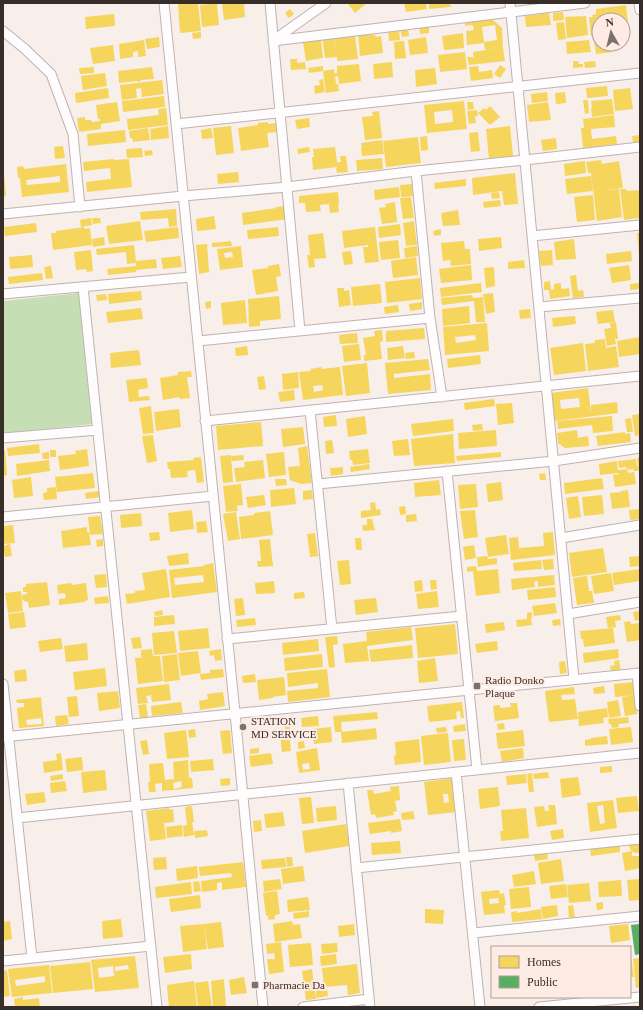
<svg xmlns="http://www.w3.org/2000/svg" width="643" height="1010" font-family="'Times New Roman',serif">
<style>
.green{fill:#c6deb4}
.homes{fill:#f6d55c;fill-rule:evenodd}
.public{fill:#5aae61}
.lines{fill:none;stroke-linecap:round;stroke-linejoin:round}
.street-casing{stroke:#bdb4b1;stroke-width:11}
.street{stroke:#fefcfc;stroke-width:9}
.poi-dot{fill:#7b716d;stroke:#feebe4;stroke-width:1.5}
.labels{text-anchor:middle;stroke-width:4;stroke-linejoin:round;paint-order:stroke}
.poi-label{font-size:11px;fill:#372e2a;stroke:#feebe4;text-anchor:start}
</style>
<rect width="100%" height="100%" fill="#f8eeea"/>
<path class="green" d="M79,293l13,131 -89,10v-133z"/>
<path class="homes" d="M191,3h7l3,28 -21,2 -2,-29z
M217,3l2,22 -17,2 -2,-22z
M227,3h17l1,14 -21,3 -2,-16z
M350,3h17l-12,10 -7,-9z
M404,3h22l1,6 -21,3z
M429,3h21l1,4 -22,2z
M626,5l3,27 -6,1v-13h-24v15l-8,1 -2,-19h4l-1,-2 4,-1v-5z
M290,9l4,5 -5,4 -4,-5z
M563,12l1,8 -11,1v-8z
M549,13l2,12 -25,2 -1,-11z
M114,14l1,12 -29,3 -1,-12z
M586,16l2,19 -21,3 -2,-21z
M492,19l10,9 1,20 2,13 -36,4 -2,-8h6l1,5 -1,-10 28,-4 -16,2 -1,-7 -17,2 -1,-14 8,-1 -1,-5 -8,1v-4zM495,25l2,15 -13,2 -2,-15z
M564,22l2,17 -8,1 -2,-17z
M429,25v8l-9,1 -1,-8z
M400,27h8l1,9 -7,1z
M399,28l1,12 -11,1 -1,-12z
M201,32v6l-8,1 -1,-6z
M363,32l1,3 5,-1v1h6l1,2 5,-1 2,17 -23,3 -2,-23z
M463,33l1,15 -20,2 -2,-14z
M333,35l3,18 -2,-15 21,-2 3,23 -21,2v-4l-12,1 -3,-22z
M159,37l1,10 -13,2 -2,-10z
M426,37l2,16 -18,2 -2,-15z
M599,39v5h12l1,8 -16,2 -2,-14z
M144,40l2,16 -8,1v-6l-5,1v5l-13,2 -1,-15z
M321,40l2,18 -17,3 -3,-19z
M589,40l2,12 -24,2 -1,-12z
M404,41l2,17 -11,1 -1,-17z
M113,45l2,16 -22,3 -3,-16z
M465,52l2,17 -27,3 -2,-17z
M290,59h7v4l8,-1 1,7 -15,1z
M573,61h5l1,3h4v3l-10,1z
M595,61l1,6 -11,1 -1,-6z
M392,62l1,15 -19,2 -1,-15z
M359,64l2,17 -22,3 -1,-8 -3,1v-4h2v-7z
M500,65l6,4 -6,9 -6,-4z
M323,66v5l-14,2 -1,-5z
M478,66l1,6 13,-2 1,8 -22,3 -2,-14z
M94,67v6l-14,1 -1,-6z
M152,67l2,12 -13,1v1l-4,1v-1l-18,2 -1,-12z
M435,68l2,16 -21,3 -1,-17z
M334,69l2,15h2l1,7 -13,2 -3,-22z
M105,73l2,13 -24,4 -2,-14z
M323,79l2,13 -10,2 -1,-8 6,-1 -1,-5z
M162,80l2,14 -22,3 -1,-9 -5,1 1,9 -15,2 -2,-15z
M607,86l1,10 -21,2 -1,-10z
M108,88l1,10 -33,5 -1,-10z
M630,88l3,21 -18,2 -2,-21z
M547,92l1,9 -16,2 -1,-9z
M565,92l1,11 -10,1 -1,-11z
M164,96l1,11 -42,5 -1,-11z
M612,99l2,15 -22,3 -1,-9h1l-1,-7z
M583,100h5l1,13 -4,1z
M464,101l3,28 -40,4 -3,-28zM452,110l1,12 -18,2 -1,-12z
M117,102l3,19 -19,3v5l-22,3 -2,-14 8,-1v3h6l1,2 8,-1v-2h-2l-2,-14z
M467,102h6l1,7 -6,1z
M548,102l3,18 -22,2 -2,-17z
M490,106l10,11 -10,8 -12,-12 6,-5 2,2z
M166,108l2,17 -40,5 -1,-11 32,-4 -1,-6z
M477,110l1,6h-3l1,7 -7,1 -2,-13z
M379,111l3,27 -17,2 -3,-23 11,-1 -1,-4z
M614,115l1,12 -24,2 1,10 24,-3 1,8 -34,4 -2,-20h3l-1,-9z
M309,118l1,9 -13,2 -2,-9z
M268,122v2l8,-1 1,9 -10,1 2,14 -28,4 -3,-23 20,-3v-2z
M168,126l1,12 -18,2 -1,-11z
M231,126l3,27 -18,2 -3,-27z
M510,126l3,30 -24,2 -3,-29z
M148,128l2,12 -17,2 -1,-4h-2l-1,-7z
M211,128l2,10 -11,1 -1,-9z
M125,130l1,12 -38,4 -1,-12z
M478,132l2,19 -9,1 -2,-19z
M640,135v7l-7,1 -1,-7z
M427,136l1,14 -7,1 -1,-14z
M418,137l3,26 -35,4 -3,-26z
M556,138l1,11 -14,2 -2,-11z
M382,140l2,14 -22,2 -1,-8 1,-1 -1,-4z
M63,146l2,12 -10,1 -1,-12z
M309,147l1,5 -12,2 -1,-5z
M335,147l2,15h4l-1,-6h6l2,16 -11,1 -1,-5h1v-1l-24,3 -1,-13h2l-1,-8z
M142,148l1,9 -16,1 -1,-9z
M152,150l1,5 -8,1 -1,-5z
M382,158l1,11 -26,2 -1,-11z
M114,159v1l15,-1 3,28 -45,5 -1,-10 25,-3 -1,-11 -26,3 -1,-9z
M601,160l1,4 17,-3 4,27 -19,2 15,-1 3,28 -25,4 -6,-48h-3l-2,-11z
M585,161l1,12 -21,3 -1,-12z
M66,164l3,28 -47,5 -2,-19h-2l-1,-11 6,-1 1,3zM60,176v6l-33,3 -1,-5z
M238,172l1,10 -21,2 -1,-10z
M3,173h1l2,23 -3,1z
M515,173l3,31 -14,1 -2,-14 -29,4 -1,-17z
M591,176l2,15 -26,3 -2,-15z
M466,179v7l-31,3 -1,-6z
M412,184l1,12 -12,1 -1,-12z
M399,187l1,10 -25,3 -1,-10z
M620,189h6l1,2 13,-1v28l-16,2z
M338,192l1,11h-1l1,9 -9,1 -1,-9 -9,1 1,6 -15,1 -1,-9h-6v-7z
M499,192l1,6 -8,1 -1,-6z
M593,195l2,25 -18,2 -3,-25z
M411,197l3,21 -11,1 -3,-21z
M500,200l1,6 -17,2 -1,-6z
M395,202l2,20 -15,2 -3,-16 7,-1 -1,-3z
M286,206l2,13 -45,6 -1,-12 34,-5v-1z
M176,209l1,17 -8,1 -1,-9 -27,2 -1,-8z
M458,210l2,15 -17,1 -2,-13z
M214,216l2,13 -19,2 -1,-12z
M91,218l1,7 -11,2 -1,-7z
M92,218h8l1,5 -8,1z
M140,221l3,19 -34,4 -3,-18z
M414,221l3,24 -11,1 -3,-23z
M36,223l1,9 -32,4 -1,-9z
M400,224l1,11 -22,3 -1,-11z
M84,227v2l6,-1 2,17 -39,5 -2,-17h5v-2z
M178,227l1,11 -33,4 -2,-11z
M278,227l1,9 -31,3 -1,-9z
M375,227l4,35 -14,1 -2,-16h5v-2l-24,3 -2,-17z
M441,229v6l-7,1 -1,-5z
M323,233l3,25 -12,1 1,8 -6,1 -2,-13h3l-2,-20z
M637,233h3v20l-1,1z
M104,237l1,8 -12,2 -1,-8z
M501,237l1,11 -23,3 -1,-12z
M574,239l2,20 -20,1 -2,-18z
M398,240l2,18 -19,2 -2,-18z
M231,241l1,5 -20,1v-4z
M464,241l1,8h5l1,15 -20,2 -1,-6 -7,1 -2,-18z
M207,244l2,28 -10,2 -3,-29z
M134,245l2,16 20,-2 1,9 -21,2v2l-28,3 -1,-6 29,-3v-3l-9,1 -1,-12 -29,3 -1,-6z
M241,246l2,21 -23,3 -3,-21zM232,252l1,5 -8,1 -1,-5z
M417,246l1,10 -13,2 -1,-10z
M91,250l2,21 -6,1 -1,-3 -10,1 -2,-18z
M552,250l1,15 -12,1 -2,-15z
M351,251l2,13 -9,1 -2,-13z
M631,251l1,10 -25,3 -1,-10z
M32,255l1,12 -23,2 -1,-12z
M180,256l2,11 -19,2 -2,-11z
M416,257l2,18 -25,3 -2,-17z
M524,260l1,8 -17,1v-7z
M279,264l2,12 -5,1 2,14 -22,4 -4,-25 16,-2v-2z
M471,265l1,15 -31,3 -2,-14z
M629,265l2,15 -19,3 -3,-15z
M51,266l2,12 -7,1 -2,-12z
M494,267l1,19 -9,2 -2,-20z
M42,273l1,7 -34,4 -1,-7z
M576,275l2,16 5,-1 1,7 -11,1 -3,-22z
M420,278l2,21 -35,4 -2,-21z
M550,281l1,9 3,-1v-5l7,-1v6l8,-1 1,8 -20,3 -1,-9h-5v-8z
M481,283l1,9 -41,5 -1,-9z
M639,283v6l-9,1v-6z
M380,284l2,19 -29,3 -2,-19z
M337,288h7v3l5,-1 2,15 -12,2z
M141,291l1,9 -33,4 -1,-10z
M493,293l2,19 -9,2 -3,-20z
M106,294l1,6 -10,1 -1,-6z
M472,295l1,3 10,-1 2,25h-9l-2,-21 -32,4 -1,-7z
M279,296l2,23 -21,2v5l-11,1 -1,-28z
M245,300l2,23 -24,2 -2,-22z
M211,301v7l-5,1 -1,-7z
M422,302v7l-12,2 -1,-7z
M398,305l1,7 -14,2 -1,-7z
M469,306l1,17 -27,3 -1,-17z
M141,308l2,11 -35,4 -2,-11z
M530,309l1,9 -11,1 -1,-9z
M613,310l2,12 -17,2 -2,-12z
M575,316l1,8 -23,3 -1,-9z
M616,322l2,17h-3l1,5 -9,2 -3,-17 7,-1 -1,-5z
M487,323l2,28 -44,4 -2,-28zM475,335l1,5 -20,3 -1,-6z
M424,328l1,11 -39,3v-11z
M382,330l1,11 -3,1 2,17 -18,2v-6h2l-3,-17 12,-2 -1,-5z
M357,333l1,10 -18,1 -1,-9z
M640,337v17l-21,3 -2,-16z
M605,339l1,9 10,-2 3,21 -31,4 -3,-27 10,-1v-3z
M583,343l3,28 -32,4 -4,-27z
M359,344l2,16 -17,2 -2,-16z
M247,346l1,9 -12,1 -1,-8z
M403,346l2,12 -17,2 -1,-12z
M139,350l2,15 -30,3 -1,-15z
M414,352l1,6 -9,1 -1,-6z
M480,355l1,9 -33,4 -1,-9z
M428,359l2,11 -36,4v4l36,-4 1,16 -43,4 -3,-31z
M367,363l3,30 -24,3 -4,-30z
M322,367v2l18,-2 3,28 -40,5 -4,-28 12,-1 -1,-2zM322,385l1,5 -9,2 -1,-6z
M191,371l1,6h-5l3,21 -10,1 -1,-2 -16,3 -3,-22 18,-3v-3z
M298,372l1,16 -16,2 -1,-16z
M264,376l2,13 -7,1 -2,-13z
M147,378l1,10 -10,2 1,7 10,-1 1,4 -21,2 -3,-22z
M588,388l3,25v-8l26,-3 1,11 -63,8 -4,-28zM579,398l1,9 -19,2 -1,-9z
M294,390l1,10 -15,2 -2,-10z
M494,399l1,7 -30,4 -1,-7z
M512,403l2,20 -16,2 -2,-21z
M151,406l3,27 -11,1 -4,-26z
M179,409l2,18 -25,4 -2,-19z
M640,414v21l-5,1 -3,-21z
M336,415l1,11 -13,1 -1,-10z
M365,416l2,18 -19,3 -2,-18z
M612,416l1,15 -20,2 -1,-8 -34,4 -1,-8z
M631,418l2,14h-6l-2,-13z
M453,419l1,12 -41,5 -2,-12z
M261,422l2,24 -45,4 -2,-24z
M482,424l1,6 -10,1 -1,-6z
M303,427l2,17 -22,3 -2,-18z
M496,430l1,16 -38,3 -1,-16z
M577,430l1,8 10,-2 1,10 -24,2 -7,-5 -1,-10z
M625,432v2l5,-1 1,9 -33,4 -2,-10z
M453,434l2,29 -41,3 -3,-27z
M153,435l4,26 -10,2 -5,-27z
M408,439l2,16 -16,1 -2,-15z
M332,440l2,13 -8,1 -1,-13z
M39,444l1,9 -32,3 -1,-8z
M307,446l5,37 -11,1 -11,-4 -2,-13 12,-1 -2,-18z
M87,449l2,17 -29,4 -2,-14 18,-2 -1,-3z
M368,449l2,14 -17,2 -1,-5h-2l-1,-9z
M3,450h2l2,25 -4,1z
M50,450h6v7h-6z
M49,452v7h-6l-1,-6z
M284,452l2,23 -17,2 -3,-23z
M501,452v5l-44,4 -1,-5z
M231,455l2,27 -10,1 -3,-27z
M243,455l1,5 -12,1 -1,-5z
M201,457l3,25 -7,1 -2,-13 -8,1 1,6 -17,1 -1,-9h-2l-1,-7 27,-2 -1,-2z
M640,457v16h-1v-2h-5l-1,-2 -5,1v-2l-2,1v-2l-7,1 -1,-7 18,-2 1,8 1,-1 -1,-8z
M49,460l1,11 -33,5 -1,-12z
M263,460l2,18 -29,4 -2,-14 11,-1 -1,-5z
M617,461l1,9 9,-1 1,4 6,-1 2,12 -21,3 -2,-12 6,-1 -1,-1 -18,2 -1,-11z
M369,464l1,5 -19,3 -1,-5z
M343,467v7l-12,2 -1,-8z
M93,473l2,15 -38,4 -2,-15z
M545,473l1,7h-6l-1,-6z
M31,477l2,19 -19,2 -2,-18z
M602,478l2,11 -39,5 -1,-11z
M275,479h11l1,6 -11,1z
M439,480l2,15 -26,2 -1,-14z
M501,482l2,18 -15,2 -2,-18z
M241,484l2,21 -6,1 1,5 -12,1 -3,-26z
M476,484l2,23 -18,2 -2,-24z
M56,487l1,12 -13,1 -1,-7 4,-1v-4z
M294,488l2,16 -25,3 -1,-17z
M312,490l1,9 -10,1v-9z
M628,490l2,17 -18,2 -2,-16 11,-1v-1z
M99,491l1,6 -14,2 -1,-6z
M264,495l2,10 -18,3 -2,-11z
M602,495l2,19 -20,2 -2,-19z
M578,496l3,21 -12,2 -3,-21z
M375,502l1,8 4,-1 1,6 -20,3v-7l10,-1 -1,-7z
M405,506l1,8 -6,1 -1,-8z
M640,509v10l-10,1 -1,-10z
M192,510l2,19 -24,3 -2,-19z
M475,510l3,27 -14,2 -4,-28z
M270,511l3,24 -32,4 -2,-22 15,-2v-2z
M236,512l4,27 -12,2 -5,-27z
M141,513l1,13 -21,2 -1,-13z
M416,514l1,7 -11,1v-7z
M100,516l3,18 -13,1 -2,-18z
M367,519h5l3,11 -12,1 -1,-6h5z
M206,521l2,11 -11,1 -1,-11z
M13,525l2,18 -12,1v-18z
M87,527v5h2l2,13 -28,3 -2,-17z
M159,532l1,8 -10,1 -1,-8z
M553,532l2,23 -44,5 -2,-22 9,-1 1,11 25,-2 -1,-13z
M315,533l3,23 -8,1 -3,-23z
M506,535l3,19 -21,3 -3,-19z
M355,538h6l1,12h-6z
M103,539v7l-6,1 -1,-7z
M270,539l3,27 -15,1 -1,-6h4l-2,-21z
M10,544l2,12 -7,1 -2,-11z
M474,545l2,13 -11,2 -2,-13z
M603,548l4,24 -35,5 -3,-24z
M188,553l1,11 -20,2 -2,-10z
M487,556l1,3 9,-1v6l-19,3 -1,-10z
M640,556v10l-10,1 -1,-10z
M553,559l1,10 -10,1 -2,-10z
M349,560l2,24 -11,1 -3,-24z
M541,560l1,9 -28,2 -1,-8z
M213,563l4,29 -45,6 -3,-28 35,-4v-1zM203,575l1,7 -29,3 -1,-7z
M476,566l1,5 21,-2 2,24 -24,3 -3,-25 -6,1v-5z
M166,569l4,28 -43,7 -2,-10 10,-1v-2l10,-1 -3,-17z
M640,569v12l-26,4 -2,-12z
M611,573l3,18 -20,3 -3,-18z
M106,574l1,13 -11,1 -2,-13z
M554,575l1,10 -17,2v-6l-4,1 1,5 -23,3 -1,-11z
M587,576l2,15h3l2,12 -17,2 -4,-27z
M422,580l1,11 -8,1 -1,-11z
M430,580h6l1,9 -6,1z
M274,581l1,12 -19,1 -1,-11z
M47,582l3,23 -21,3 -1,-6 -4,-1 -2,-2v-4l5,-1v-2h-4v-5h3v-3z
M71,583l1,2 14,-2 2,17 -3,1v1l-26,3v-6l7,-1 -1,-5 -7,1 -1,-9z
M555,587l1,10 -28,3 -1,-10z
M21,591l2,20 -15,2 -3,-20z
M437,591l2,16 -21,2 -2,-15z
M304,592l1,6 -11,1v-6z
M108,596l1,7 -14,1 -1,-6z
M243,598l2,17 -9,1 -2,-17z
M376,598l2,14 -22,3 -2,-15z
M555,603l2,10 -23,3 -2,-10z
M162,610l1,5 -8,1 -1,-4z
M640,611v9l-5,1 -2,-9z
M24,612l2,15 -16,2 -2,-15z
M532,612v6h-1l1,7 -15,2 -1,-7 11,-1v-6z
M174,615l1,9 -21,2v-9z
M620,615l1,5 -6,1 1,6 -8,1 -2,-11z
M255,618l1,7 -19,2 -1,-7z
M560,619l1,6 -8,1 -1,-6z
M630,621l1,3 9,-1v17l-13,2 -3,-20z
M504,622l1,8 -19,3 -1,-9z
M455,624l3,30 -40,4 -3,-30z
M411,627l2,13 -46,6 2,15 -24,2 -2,-19 24,-3 -1,-9z
M208,628l2,20 -30,3 -2,-20z
M613,628l2,15 -31,4 -1,-8h-2l-1,-8z
M174,631l3,22 -23,2 -2,-22z
M337,636l1,8 -5,1 2,22 -6,1 -4,-31z
M140,637l2,11 -9,1 -2,-11z
M61,638l2,11 -23,3 -2,-11z
M318,639l1,12 -36,4 -1,-12z
M497,641l1,9 -21,3 -2,-9z
M87,643l1,17 -22,2 -2,-16z
M412,645l1,13 -42,4 -2,-12z
M152,649l1,7h7l3,25 -25,3 -3,-26 12,-1h-6v-7z
M221,649l1,11 -7,1 -1,-6 -4,1 -1,-5z
M618,649l1,9 -35,5 -1,-10z
M198,651l3,22 -20,3 -3,-23z
M177,654l3,26 -16,2 -2,-26z
M322,654l1,13 -38,4 -1,-13z
M435,658l3,23 -19,2 -2,-22z
M619,660l2,13 -10,1 -1,-8 5,-1 -1,-4z
M565,661l2,12 -7,1 -1,-12z
M105,668l2,18 -32,4 -2,-18z
M26,669l1,12 -12,1 -1,-11z
M223,669l1,8 -23,3 -1,-6 10,-1v-3z
M327,669l3,28 -42,5 -1,-11 31,-3v-5l-30,4 -1,-14z
M255,674l1,8 -13,1 -1,-7z
M284,677l2,18 -13,2v1l-14,2 -2,-20z
M634,682l1,13 -20,2 -1,-13z
M169,684l2,16 -19,2 -1,-7 -5,1 2,7 -10,1 -2,-16z
M604,686l1,7 -11,1 -1,-6z
M574,687l1,7 -14,1 1,5 13,-1 3,20 -29,3 -4,-31z
M118,691l2,17 -21,3 -2,-18z
M223,692l2,14 -25,4 -1,-9 9,-2 -1,-5z
M635,695l2,19 -12,2 -3,-19z
M77,696l2,20 -10,1 -2,-20z
M41,697l3,29 -25,2 -2,-20 7,-1v-4h-7l-1,-3zM41,718l1,6 -15,1 -1,-5z
M618,700l3,16 -12,2 -2,-16z
M181,702l2,11 -31,3 -1,-10z
M462,702l2,16h-3l-1,-7 -4,1 1,7 -28,3 -2,-16z
M510,703h7l2,15 -24,3 -2,-15 7,-1v3l11,-1z
M146,704l2,13 -8,1 -2,-13z
M607,708l1,9 -5,1 1,5 -25,3 -1,-14z
M377,712l1,7 -37,3 1,10h-7l-2,-16z
M67,715l2,9 -13,2 -1,-10z
M318,716l1,10 -17,1 -1,-9z
M628,717l1,6 -11,1 1,3 -7,1 -1,-4h-2l-1,-5z
M289,720l1,9h-5l-1,-8z
M504,723l1,6 -7,1 -1,-6z
M465,724l1,7 -12,1 -1,-6z
M331,727l1,15 -18,2 -2,-15z
M446,727l1,5 -10,1 -1,-5z
M631,727l2,15 -22,3 -2,-16z
M376,728l1,11 -35,4 -1,-11z
M195,729l1,8 -7,1 -1,-8z
M186,730l3,27 -22,2 -3,-26z
M230,730l2,23 -9,1 -3,-23z
M523,730l2,16 -27,3 -2,-16z
M289,733l2,18 -9,1 -2,-18z
M448,733l3,29 -27,3 -3,-29z
M607,736l1,8 -23,2v-6l6,-1v-1z
M419,739l2,23 -26,3 -1,-9 2,-1 -1,-13z
M464,739l2,21 -12,1 -2,-21z
M147,740l2,14 -6,1 -3,-14z
M304,741l1,7 -7,1v-7z
M259,748v5l-9,1v-5z
M317,748l3,22 -21,3 -3,-21zM309,763l1,6 -7,1 -1,-6z
M523,748l1,10 -22,4 -2,-11z
M61,753l2,17 -19,3 -1,-11 14,-2 -1,-6z
M271,753l2,11 -22,3 -2,-11z
M82,757l1,13 -16,2 -2,-13z
M213,759l1,11 -23,2 -1,-11z
M188,760l1,18h3l1,10 -31,3v-8l-7,1 1,8h-7l-1,-10h2l-1,-18 14,-1 2,17 9,-1 -1,-17zM181,781l1,6 -8,2 -1,-6z
M612,766v6l-12,1v-6z
M105,770l2,20 -24,3 -2,-21z
M548,772l1,6 -15,1 -1,-5z
M532,773l2,19h-5l-2,-18z
M63,774v5l-12,2 -1,-5z
M526,774l1,9 -20,2 -1,-9z
M578,777l3,18 -19,3 -2,-19z
M230,778v7l-9,1 -1,-7z
M454,778l4,34 -30,3 -4,-33zM443,794h5l1,8 -5,1z
M65,781l2,10 -16,2 -1,-10z
M399,786l1,14 -5,1 2,10 -4,1 1,3 -18,3 -1,-4 -4,1 -4,-25h6l1,4 17,-3 -1,-4z
M498,787l2,19 -20,3 -2,-20z
M44,792l2,10 -19,3 -2,-11z
M637,796l2,15 -21,2 -2,-15z
M311,797l3,26 -12,1 -3,-26z
M613,800l4,28 -27,4 -3,-29zM603,805l2,18 -5,1 -3,-18z
M548,805h7l2,19 -20,3 -3,-20 10,-1 1,5h4z
M192,806l2,16h-2l2,13 -10,2 -1,-11 4,-1 -2,-18z
M336,806l1,14 -20,2 -1,-14z
M169,808v2l4,-1 1,13 -10,1 2,16 -16,2 -4,-30z
M526,808l3,30 -28,3 -1,-10h3l-2,-21z
M413,811l2,8 -13,1 -1,-7z
M283,812l2,14 -19,2 -2,-14z
M400,819l2,12 -11,2v-2l-21,3 -2,-11z
M261,820l1,11 -8,1 -1,-11z
M346,824l3,22 -44,7 -3,-22z
M182,825l1,11 -16,2 -1,-11z
M563,829l1,9 -12,2 -2,-9z
M207,830l1,6 -13,2 -1,-7z
M400,841l1,12 -29,2 -1,-12z
M620,844v8l-29,4 -1,-8z
M640,844v9h-4l-5,-2 -2,-6z
M632,851v5h8v12l-15,3 -3,-18z
M547,852l1,7 -13,2 -1,-7z
M166,857l1,12 -13,1 -1,-12z
M286,857h6l1,9 -6,1z
M285,858l1,9 -24,2 -1,-9z
M561,859l3,22 -23,3 -3,-21z
M243,862l3,25 -24,3v-8l-5,1v7l-15,2 -1,-11 31,-4 -1,-4 -31,3 -1,-9z
M197,866l1,12 -21,3 -1,-12z
M303,866l2,15 -22,3 -2,-15z
M534,871l2,13 -22,3 -2,-12z
M280,879l2,10 -18,3 -1,-11z
M640,879v21l-11,1 -2,-21z
M621,880l1,16 -23,1 -1,-15z
M199,881l2,10 -7,1 -1,-10z
M191,882l1,12 -36,4 -1,-11z
M589,883l2,18 -22,2 -2,-18z
M566,884l2,13 -17,2 -2,-13z
M529,887l2,20 -20,2 -2,-20z
M499,890l1,4 4,-1 2,12h-2l1,8 -21,2 -3,-23zM498,898l1,5 -9,1 -1,-5z
M277,891l3,23 -5,1v4l-7,1v-4l4,-1 -6,1 -3,-23z
M200,895l1,13 -30,4 -2,-13z
M308,897l2,13 -22,2 -1,-12z
M603,902v7l-6,1 -1,-7z
M557,905l1,11 -15,3 -2,-12z
M573,905l2,12 -6,1 -1,-12z
M425,909l19,1 -1,14 -18,-1z
M541,909l1,10 -30,3 -1,-10 6,-1v2z
M309,911v6l-15,2 -1,-6z
M121,919l2,18 -20,2 -1,-18z
M10,921l2,18 -9,2v-19z
M292,921l1,4 7,-1 2,14 -27,4 -2,-18z
M221,922l3,25 -16,2 -4,-25z
M204,924l3,25 -24,3 -3,-26z
M354,924l1,11 -16,2 -1,-11z
M628,924l2,16 -19,3 -2,-17z
M281,942l3,30 -15,2 -2,-15h8l-1,-6 -7,1 -1,-10z
M311,943l2,22 -23,2 -2,-22z
M337,943l1,9 -16,2 -1,-10z
M191,954l1,15 -27,4 -2,-16z
M336,954l1,10 -16,2 -1,-10z
M135,956l4,32 -44,4 -4,-32zM128,965l1,4 -14,2v-4zM113,966l1,10 -15,2 -1,-10z
M630,956h1l3,21h-4z
M640,958v29l-4,1 -3,-29z
M90,962l3,27 -40,4 -3,-27z
M357,964l3,29 -12,2 -1,-10 -23,2 -2,-19z
M49,965l3,28 -40,4 -4,-28zM45,976v6l-29,4 -1,-6z
M312,969l4,30 -10,1 -4,-29z
M7,970l3,26 -7,1v-26z
M244,977l3,16 -16,2 -2,-15z
M224,979l2,28h-13l-2,-26z
M194,981l3,26h-28l-2,-22z
M208,981l4,26h-14l-3,-24z
M327,989l1,7 -12,2v-8z
M23,997v3l16,-2 1,9h-25l-1,-8z"/>
<path class="public" d="M640,924v30l-5,1 -4,-30z"/>
<g class="lines">
<g class="street-casing">
<path id="street" d="M164,3l71,710 28,294
M270,3l30,328
M510,3l64,676
M639,3l1,7
M3,31l22,18 26,25 22,60 7,73
M274,40l52,-37
M273,41l312,-38
M176,124l464,-51
M416,171l14,147 12,79
M3,214l180,-18 104,-9 129,-16 109,-11 115,-13
M532,236l108,-11
M83,287l74,720
M3,294l188,-17
M539,307l101,-9
M198,341l232,-23
M310,410l22,219
M205,421l435,-45
M3,438l95,-8
M447,471l30,299
M318,484l236,-23 86,-13
M3,517l210,-21
M561,538l79,-13
M568,614l72,-12
M227,639l235,-23
M637,673l3,33
M3,684l29,274
M3,737l637,-64
M456,772l24,235
M348,783l22,224
M17,818l623,-65
M356,868l284,-29
M473,933l167,-17
M3,961l148,-15
M303,1007l66,-8
M539,1007l101,-10"/>
</g>
<use href="#street" class="street"/>
</g>
<g class="poi-dot">
<rect x="473" y="682" width="8" height="8" rx="2"/>
<circle cx="243" cy="727" r="4"/>
<rect x="251" y="981" width="8" height="8" rx="2"/>
</g>
<g class="labels">
<g class="poi-label">
<text x="485" y="684">Radio Donko<tspan x="485" dy="13">Plaque</tspan></text>
<text x="251" y="725">STATION<tspan x="251" dy="13">MD SERVICE</tspan></text>
<text x="263" y="989">Pharmacie Da</text>
</g>
</g>
<rect width="643" height="1010" fill="none" stroke="#372e2a" stroke-width="8"/>
<rect x="491" y="946" width="140" height="52" fill="#feebe4" stroke="#ae9f9a"/>
<rect x="499" y="956" width="20" height="12" fill="#f6d55c" stroke="#ae9f9a"/>
<text x="527" y="966" font-size="12" fill="#372e2a">Homes</text>
<rect x="499" y="976" width="20" height="12" fill="#5aae61" stroke="#ae9f9a"/>
<text x="527" y="986" font-size="12" fill="#372e2a">Public</text>
<g transform="translate(611 32) rotate(352)"><circle r="19" fill="#feebe4" stroke="#ae9f9a"/>
<path d="M0-3L7 15L0 10L-7 15Z" fill="#7b716d"/>
<text y="-6" font-size="11" font-weight="bold" text-anchor="middle" fill="#372e2a">N</text>
</g>
</svg>
